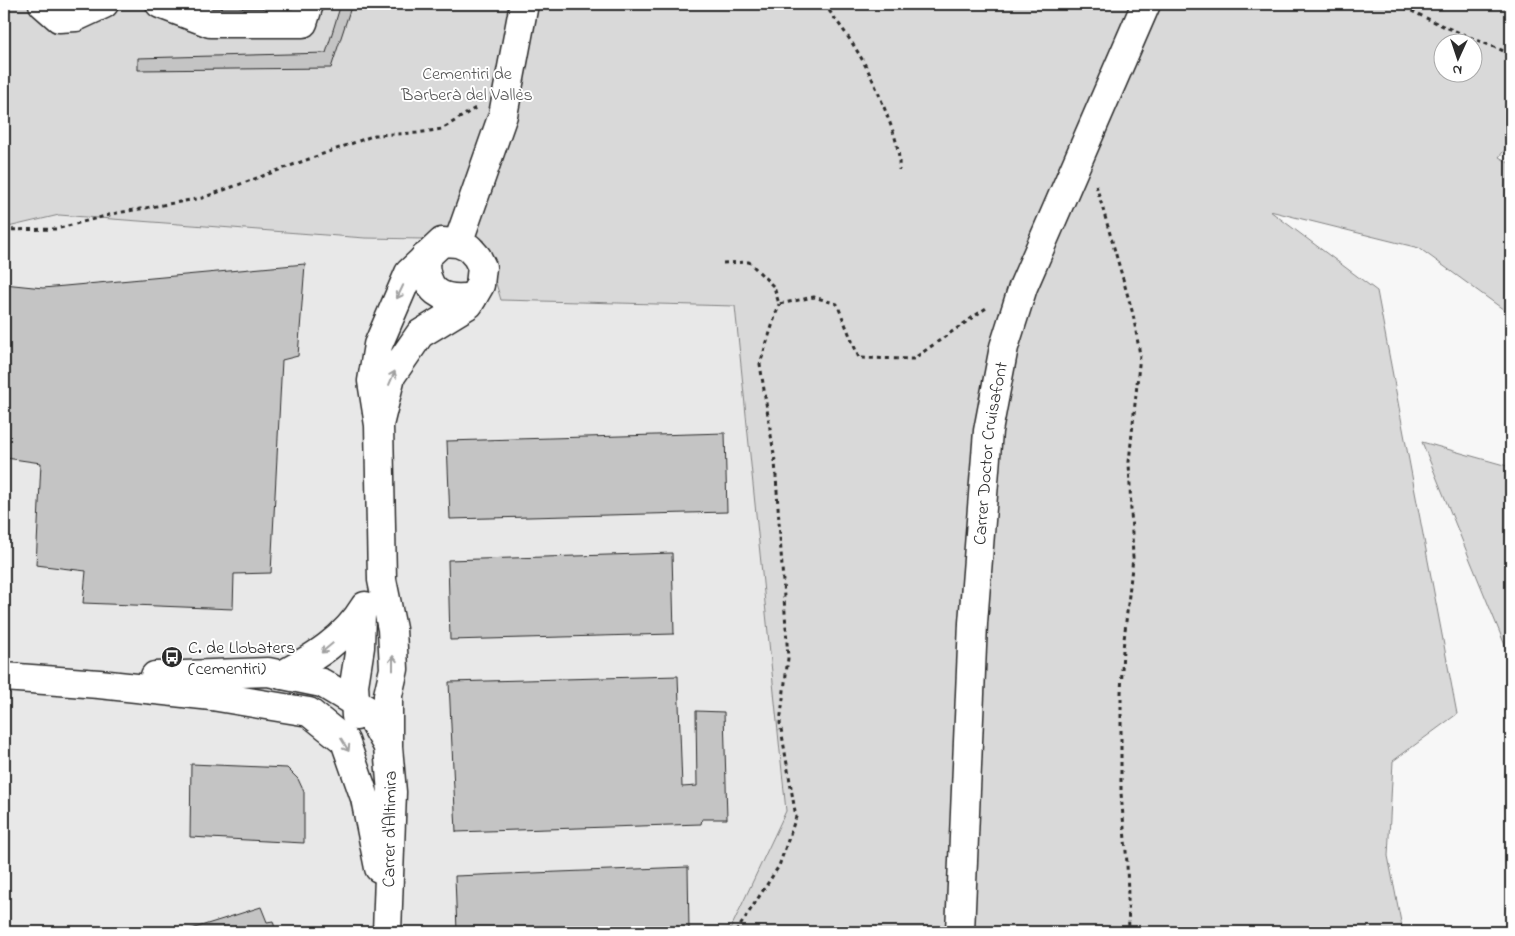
<svg xmlns="http://www.w3.org/2000/svg" width="1515" height="936" font-family="'Indie Flower',sans-serif">
<style>
.built{fill:#e8e8e8}
.green{fill:#d9d9d9;stroke:#828282;fill-rule:evenodd}
.building{fill:#c4c4c4;stroke:#2b2b2b}
.lines{fill:none;stroke-linecap:round;stroke-linejoin:round}
.minor-casing{stroke:#2b2b2b;stroke-width:31}
.path{stroke:#2b2b2b;stroke-width:3;stroke-dasharray:4 4;stroke-linecap:butt}
.minor{stroke:#fff;stroke-width:28}
.oneway{stroke:#a0a0a0}
.labels{text-anchor:middle;stroke-width:4;stroke-linejoin:round;paint-order:stroke}
.park-label{font-size:18px;fill:#565656;stroke:#fff}
.street-label{font-size:18px;fill:#2b2b2b;stroke:#fff}
.poi-label{font-size:18px;fill:#2b2b2b;stroke:#fff;text-anchor:start}
</style>
<rect width="100%" height="100%" fill="#f7f7f7"/>
<filter id="ink" filterUnits="userSpaceOnUse"><feTurbulence type="fractalNoise" baseFrequency=".02" numOctaves="2"/><feDisplacementMap in="SourceGraphic" scale="10" xChannelSelector="R" yChannelSelector="G"/><feConvolveMatrix kernelMatrix="1 2 1 2 8 2 1 2 1" color-interpolation-filters="sRGB"/></filter>
<g filter="url(#ink)">
<path class="built" d="M59,215l306,23 118,2 18,60 234,6 51,505 -57,121h-725v-704z"/>
<path class="green" d="M4,4h1507v138l-12,15 12,7v151l-92,-67 -149,-37 107,80 80,423 -64,47 -5,95 15,76h-674l57,-121 -51,-505 -234,-6 -18,-60 -118,-2 -306,-23 -55,13zM1442,42h30v30h-30z
M1422,442l89,25v193z"/>
<path class="building" d="M341,4h11l-21,64 -193,2v-12l188,-5z
M305,264l-7,92 -16,4 -11,213 -37,1 -1,35 -150,-6 3,-32 -50,-6 5,-102 -35,-5 -2,-174 39,4z
M725,433l2,79 -277,7 -3,-78z
M672,553l2,81 -224,6 -2,-80z
M678,676l4,111 15,-1 -1,-75 28,1 3,107h-25l-1,5 -245,8 -7,-150z
M191,764l96,4 11,11 6,13v51l-114,-6z
M688,867l1,65h-232l-2,-56z
M261,907l6,15 6,-1 3,11h-94z"/>
<g class="lines">
<g class="minor-casing">
<g id="minor">
<path d="M43,4l16,14 17,-1 28,-13"/>
<path d="M160,4l50,19h93l6,-19"/>
<path d="M458,243l45,-128 21,-111"/>
<path d="M425,257c-1,34 15,45 48,40"/>
<path d="M379,425l12,-49 29,-42 49,-30 11,-19 2,-18 -5,-10 -8,-9 -11,-5 -16,-1 -33,31 -31,72 -6,36 7,44 3,155 10,49 2,40 -6,26v52l4,45 -5,140"/>
<path d="M282,675c33,-18 63,-36 83,-69"/>
<path d="M155,676l113,-4 54,11 45,27 19,33"/>
<path d="M4,677l95,7 113,12 97,16 36,29 20,57 14,70"/>
<path d="M356,716l-2,-31 6,-38 1,-34"/>
<path id="s1" d="M960,932l13,-309 15,-192 16,-84 19,-60 123,-283"/>
</g>
</g>
<path class="path" d="M824,4c31,40 47,66 64,114 7,18 12,32 11,52
M1397,4l46,22 68,28
M1096,185l37,129 7,41 -11,107 4,96 -10,91 -2,44v100l6,70 2,69
M4,230l52,-1 61,-16 85,-15 173,-63 42,-2 25,-4 35,-22
M723,263l26,-1 25,25 5,17 35,-7 23,7 22,54 54,1 76,-53
M736,932l43,-66 17,-49 -16,-94 8,-65 -13,-197 -15,-97 19,-60"/>
<use href="#minor" class="minor"/>
</g>
<defs><path id="oneway-shaft" d="M-6 0H5M1.5-3L5.5 0L1.5 3" fill="none" stroke-width="1.6" stroke-linecap="round" stroke-linejoin="round" transform="scale(1.25)"/></defs>
<g class="oneway">
<use href="#oneway-shaft" transform="translate(400 292) rotate(115)"/>
<use href="#oneway-shaft" transform="translate(392 378) rotate(-67)"/>
<use href="#oneway-shaft" transform="translate(327 648) rotate(140)"/>
<use href="#oneway-shaft" transform="translate(393 663) rotate(-90)"/>
<use href="#oneway-shaft" transform="translate(345 745) rotate(59)"/>
</g>
</g>
<defs>
<g id="bus-disc" transform="scale(1.125)"><circle r="9.5" fill="#2b2b2b" stroke="#fff"/><path d="M-5-6H5V4H4V6H2V4H-2V6H-4V4H-5ZM-3.5-4V0h7V-4ZM-3.5 1.2v1.5H-2V1.2ZM2 1.2v1.5H3.5V1.2Z" fill="#fff"/></g>
</defs>
<g fill-rule="evenodd">
<use href="#bus-disc" x="172" y="657"/>
</g>
<g class="labels">
<g class="park-label">
<text x="467" y="79">Cementiri de<tspan x="467" dy="21">Barberà del Vallès</tspan></text>
</g>
<g class="street-label">
<text dy="6" stroke="none"><textPath href="#s1" startOffset="480">Carrer Doctor Cruisafont</textPath></text>
<text transform="translate(389 829) rotate(-89)" y="6">Carrer d'Altimira</text>
</g>
<g class="poi-label">
<text x="188" y="653">C. de Llobaters<tspan x="188" dy="21">(cementiri)</tspan></text>
</g>
</g>
<rect width="1515" height="936" fill="none" stroke="#fff" stroke-width="20"/>
<rect x="10" y="10" width="1495" height="916" fill="none" stroke="#2b2b2b" stroke-width="2" filter="url(#ink)"/>
<g transform="translate(1458 58) rotate(183)"><circle r="24" fill="#ffffff" stroke="#aaaaaa"/>
<path d="M0-4L9 19L0 12L-9 19Z" fill="#2b2b2b"/>
<text y="-8" font-size="14" font-weight="bold" text-anchor="middle" fill="#2b2b2b">N</text>
</g>
</svg>
